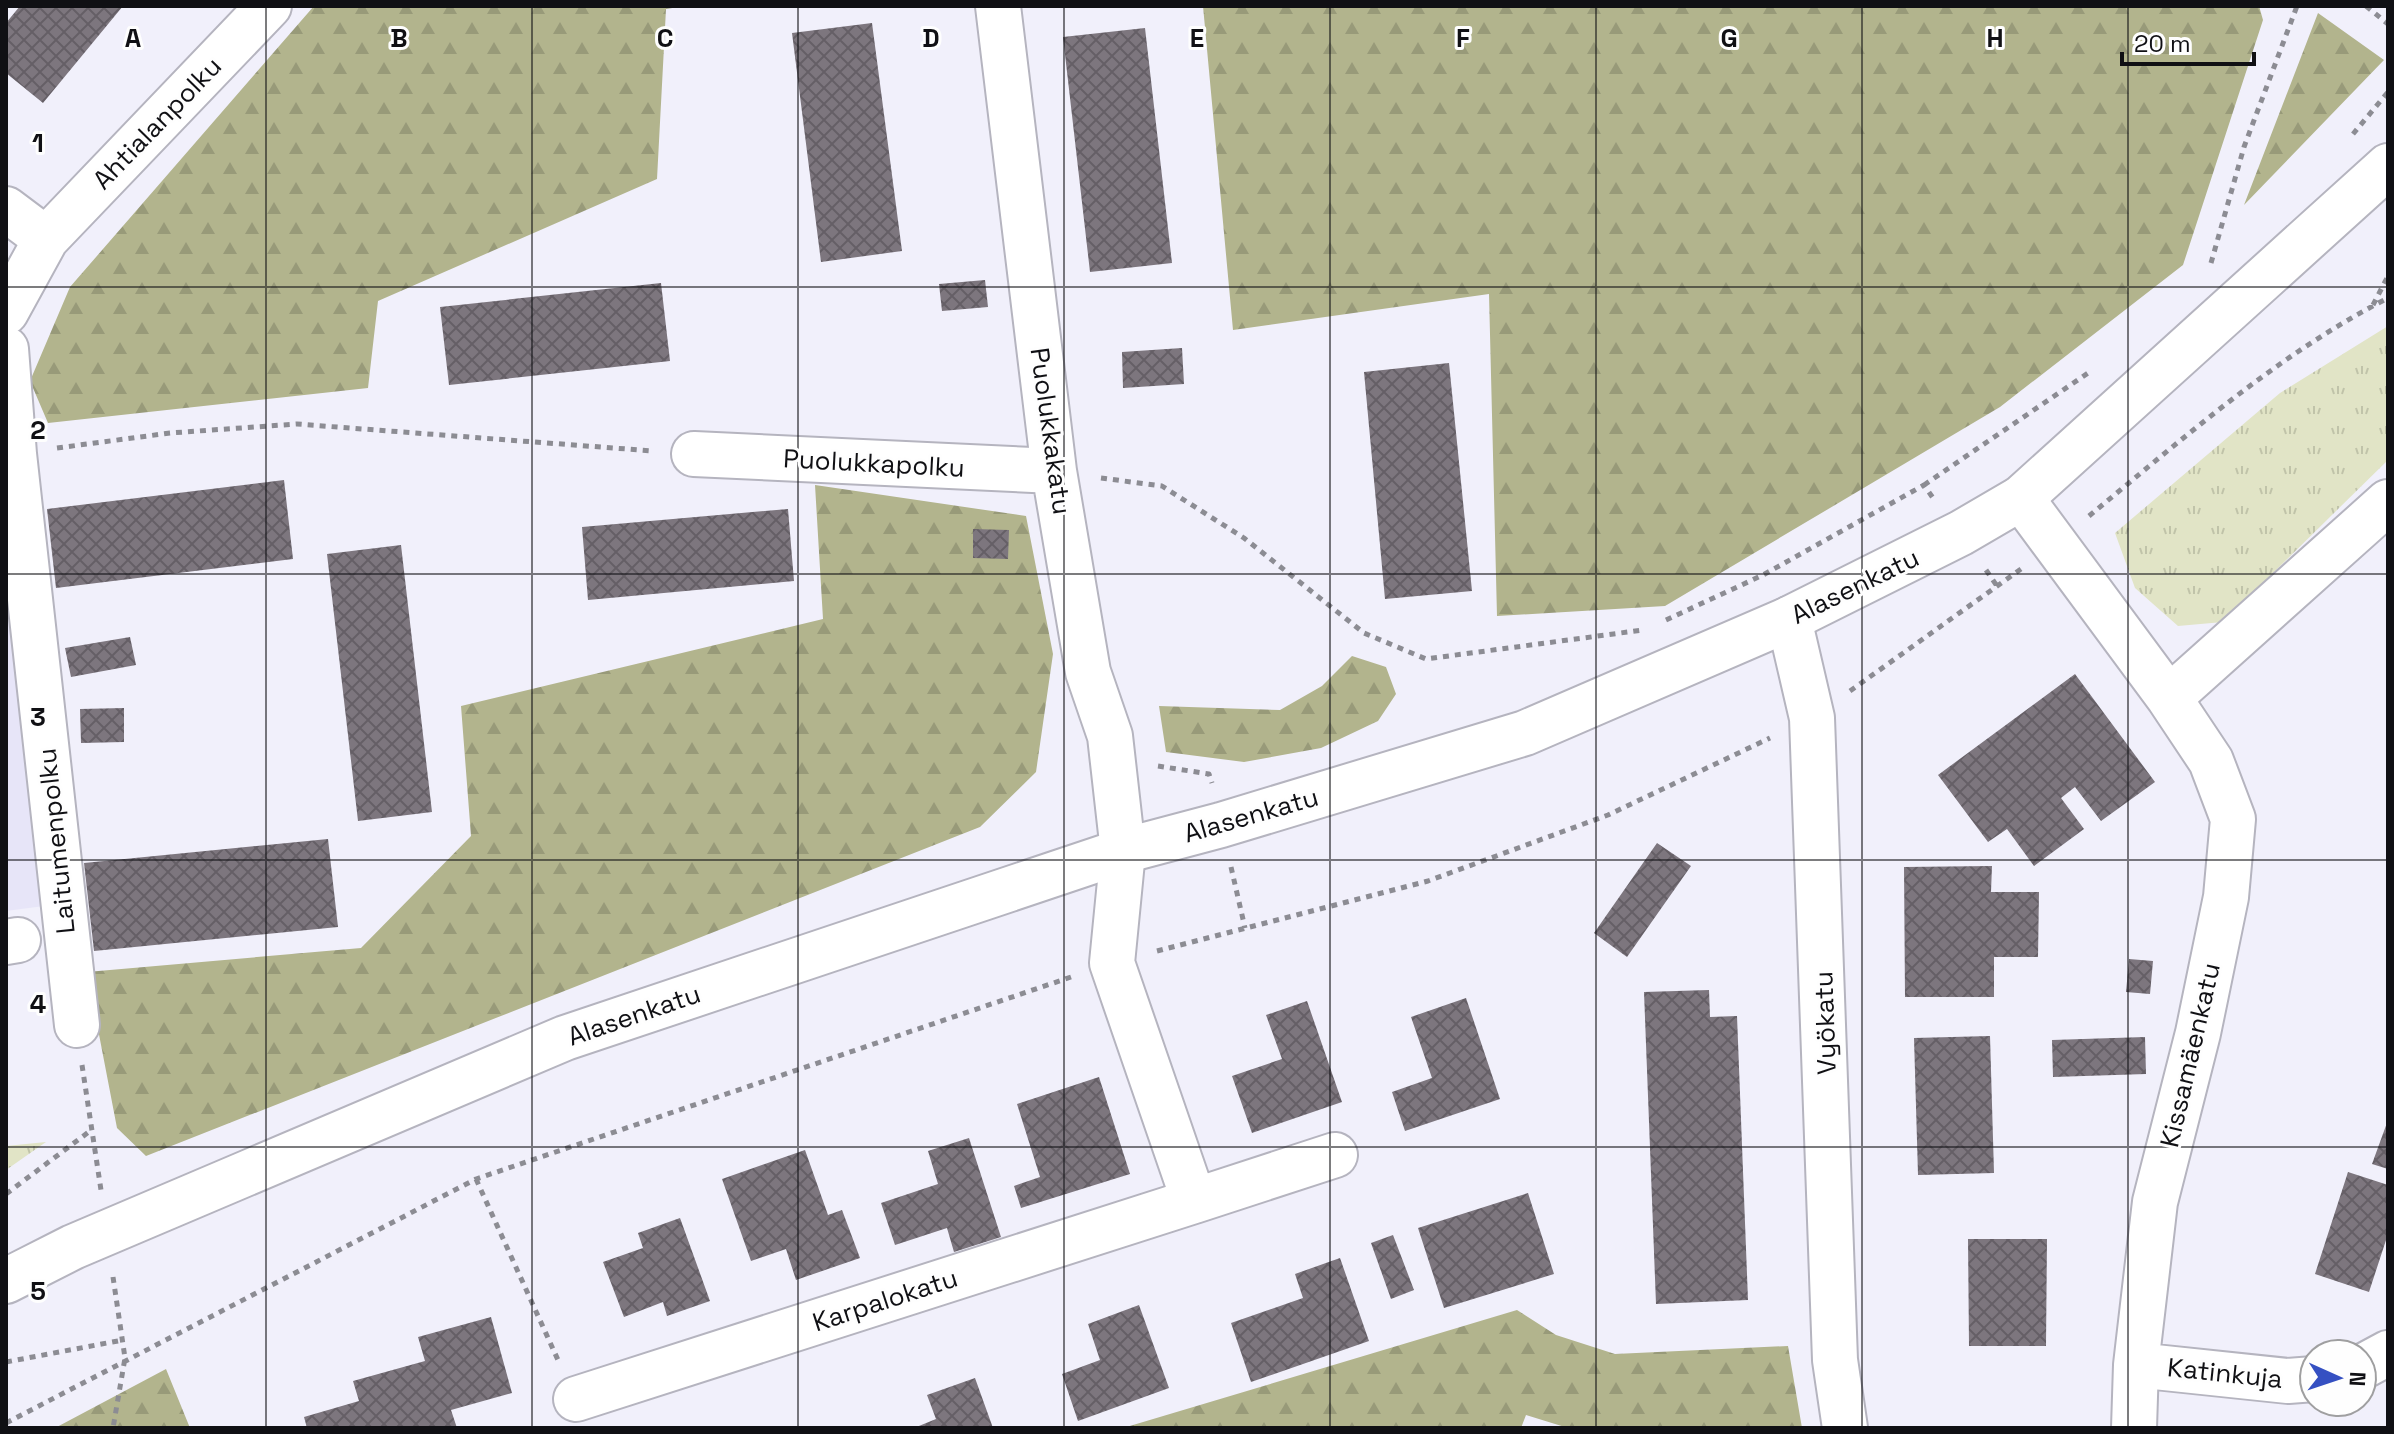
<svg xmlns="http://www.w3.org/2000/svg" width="2394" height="1434" font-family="'Space Grotesk',sans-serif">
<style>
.built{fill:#e7e5f8}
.grass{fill:url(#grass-tufts)}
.forest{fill:url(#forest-firs)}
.building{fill:url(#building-cross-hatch)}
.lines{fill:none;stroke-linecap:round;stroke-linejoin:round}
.minor-casing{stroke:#b5b4bf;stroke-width:48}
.tertiary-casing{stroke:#b5b4bf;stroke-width:48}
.path{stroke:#8c8c93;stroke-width:5;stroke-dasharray:6 6;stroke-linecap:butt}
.minor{stroke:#fff;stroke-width:44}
.tertiary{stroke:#fff;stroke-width:44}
.grid{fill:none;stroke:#101014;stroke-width:2;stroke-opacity:0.55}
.labels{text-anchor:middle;stroke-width:6;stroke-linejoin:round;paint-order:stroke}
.street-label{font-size:26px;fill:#101014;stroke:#fefefe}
.grid-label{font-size:26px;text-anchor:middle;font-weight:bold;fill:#101014;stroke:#fefefe;stroke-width:6;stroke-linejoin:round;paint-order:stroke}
</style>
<defs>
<pattern id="grass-tufts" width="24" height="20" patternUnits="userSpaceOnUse" patternTransform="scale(2)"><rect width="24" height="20" fill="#e1e4c6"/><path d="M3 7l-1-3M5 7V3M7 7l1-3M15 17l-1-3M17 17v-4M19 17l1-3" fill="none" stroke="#c0c3a9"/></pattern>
<pattern id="forest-firs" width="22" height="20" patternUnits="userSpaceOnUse" patternTransform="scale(2)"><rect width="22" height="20" fill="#b2b48d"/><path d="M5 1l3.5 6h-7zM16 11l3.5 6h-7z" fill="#989a79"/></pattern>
<pattern id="building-cross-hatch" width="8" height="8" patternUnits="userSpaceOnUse" patternTransform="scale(2)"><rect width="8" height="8" fill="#7d767e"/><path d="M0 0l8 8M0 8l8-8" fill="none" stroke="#655f66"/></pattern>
</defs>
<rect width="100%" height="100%" fill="#f1f0fb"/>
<path class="built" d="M6,557l38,349 -38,5z"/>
<path class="grass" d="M2388,326v134l-165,162 -45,4 -43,-38 -20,-55 165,-140z
M46,1142l-40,28v-24z"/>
<path class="forest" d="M314,6h371l-19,3 -9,170 -279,122 -10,87 -320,35 -18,-42 40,-94z
M1203,6h1056l4,14 -80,245 -183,142 -335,199 -168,10 -8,-322 -256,36z
M2318,13l66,47 -140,145z
M815,485l211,31 27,138 -17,118 -56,55 -834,329 -29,-28 -30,-156 274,-24 110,-112 -10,-130 362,-87z
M1352,656l34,11 10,27 -18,27 -57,27 -77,14 -78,-10 -7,-46 121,4 42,-24z
M1517,1310l39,25 59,19 173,-8 14,82h-234l-42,-13 -5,13h-398z
M166,1369l24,59h-135z"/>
<path class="building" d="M20,6h103l-80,97 -37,-30v-50z
M872,23l30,228 -81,11 -29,-229z
M1145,28l27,235 -82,9 -27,-235z
M985,280l3,27 -46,4 -3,-27z
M661,283l9,78 -221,24 -9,-78z
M1182,348l2,36 -61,4 -1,-36z
M1449,363l23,228 -87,8 -21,-227z
M284,480l9,79 -237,29 -9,-79z
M788,509l6,72 -206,19 -6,-73z
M973,529l36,1 -1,29 -35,-1z
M401,545l31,267 -74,9 -31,-267z
M130,637l6,28 -65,12 -6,-29z
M2075,674l80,108 -54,39 -26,-34 -14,11 23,31 -50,37 -27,-37 -19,13 -50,-67z
M124,708v34l-43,1 -1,-34z
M328,839l10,88 -244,24 -10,-88z
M1657,843l34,23 -64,91 -33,-24z
M1992,866l-1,26h48l-1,65h-44v40h-89l-1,-130z
M2129,959l24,2 -3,33 -24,-2z
M1709,990l1,27 27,-1 11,284 -92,4 -12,-312z
M1466,998l34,101 -95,32 -13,-39 40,-14 -21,-61z
M1307,1001l35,101 -90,31 -20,-57 50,-17 -16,-44z
M1990,1036l4,137 -76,2 -4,-137z
M2145,1037l1,37 -93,3 -1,-37z
M1099,1077l31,97 -109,34 -7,-22 26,-9 -23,-73z
M2388,1120v49l-16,-5z
M969,1138l32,99 -47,15 -7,-24 -52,17 -14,-42 57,-19 -10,-33z
M805,1150l23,65 14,-5 18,48 -64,22 -10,-31 -35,12 -29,-82z
M2348,1172l40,13v49l-19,58 -54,-18z
M1528,1193l26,81 -110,34 -26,-80z
M680,1218l30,83 -43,15 -4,-14 -39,15 -21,-55 40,-14 -5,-15z
M1393,1235l21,55 -23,9 -20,-56z
M1968,1239h79l-1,107h-77z
M1340,1258l29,83 -118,41 -20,-59 72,-25 -8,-24z
M1139,1305l30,83 -91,33 -16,-47 38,-14 -12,-36z
M491,1317l21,76 -61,17 6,18h-150l-3,-11 55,-16 -6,-20 72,-20 -7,-24z
M975,1378l18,50h-79l22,-9 -9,-24z"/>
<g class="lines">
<g class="minor-casing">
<path id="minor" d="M6,209l40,30
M6,312l40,-73 223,-233
M6,349l8,105 63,571
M694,454l360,17
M2021,498l148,200 42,63 22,58 -7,78 -28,136 -43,169 -19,163 -2,63
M1789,619l23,99 23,642 10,68
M2169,698l219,-196
M6,942l12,-2
M1194,1201l141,-46
M2136,1365l152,16 26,-2
M2362,1367l26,-14
M576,1399l618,-198 -82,-238 11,-112 -13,-115 -22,-64 -34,-201 -56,-465"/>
</g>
<g class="tertiary-casing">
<path id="tertiary" d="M6,1281l67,-34 492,-209 558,-187 98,-26 304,-92 264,-114 172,-86 60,-35 367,-332"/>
</g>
<path class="path" d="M2366,6l22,18
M2353,134l35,-42
M2211,263l33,-116 53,-141
M2373,305l15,-29
M57,448l113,-15 127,-9 356,27
M1101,478l61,8 82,52 120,95 62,26 217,-29
M1924,485l164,-112
M2089,516c96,-79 188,-161 299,-218
M1986,570l11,16
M1666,620l97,-45 161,-90 9,13
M1850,691l171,-122
M1158,766l51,8 3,9
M1231,867l14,61
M1157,951l271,-70 180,-66 162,-77
M82,1065l19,125
M476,1179l82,181
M6,1194l84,-63
M113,1277l12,81 -12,70
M6,1362l117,-22
M6,1423l470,-244 595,-202"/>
<use href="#minor" class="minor"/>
<use href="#tertiary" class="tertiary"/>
</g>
<path class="grid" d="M266,6v1422M532,6v1422M798,6v1422M1064,6v1422M1330,6v1422M1596,6v1422M1862,6v1422M2128,6v1422M6,287h2382M6,574h2382M6,860h2382M6,1147h2382"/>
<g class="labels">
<g class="street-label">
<text transform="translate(157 123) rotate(-46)" y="9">Ahtialanpolku</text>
<text transform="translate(1051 431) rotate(82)" y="9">Puolukkakatu</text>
<text transform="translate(874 463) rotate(3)" y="9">Puolukkapolku</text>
<text transform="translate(1855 586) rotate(-26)" y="9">Alasenkatu</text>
<text transform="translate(1251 815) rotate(-16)" y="9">Alasenkatu</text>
<text transform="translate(56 841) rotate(-96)" y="9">Laitumenpolku</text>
<text transform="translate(634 1015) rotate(-19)" y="9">Alasenkatu</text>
<text transform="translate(1825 1023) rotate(-92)" y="9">Vyökatu</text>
<text transform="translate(2190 1055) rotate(-77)" y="9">Kissamäenkatu</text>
<text transform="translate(885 1300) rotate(-18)" y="9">Karpalokatu</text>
<text transform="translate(2225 1373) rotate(6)" y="9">Katinkuja</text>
</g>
</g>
<g class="grid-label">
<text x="133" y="47">A</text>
<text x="399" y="47">B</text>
<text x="665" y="47">C</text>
<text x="931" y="47">D</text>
<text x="1197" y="47">E</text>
<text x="1463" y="47">F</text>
<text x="1729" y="47">G</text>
<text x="1995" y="47">H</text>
<text x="38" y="152">1</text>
<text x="38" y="439">2</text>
<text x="38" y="726">3</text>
<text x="38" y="1013">4</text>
<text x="38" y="1300">5</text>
</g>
<rect width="2394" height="1434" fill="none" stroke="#101014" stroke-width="16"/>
<g transform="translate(2338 1378) rotate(93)"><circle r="38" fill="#fefefe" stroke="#9f9fa0" stroke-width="2"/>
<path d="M0-6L14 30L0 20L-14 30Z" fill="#3550c2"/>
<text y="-12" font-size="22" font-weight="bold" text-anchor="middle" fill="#101014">N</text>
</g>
<path d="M2122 52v12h132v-12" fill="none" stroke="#101014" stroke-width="4"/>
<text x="2134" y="52" font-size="24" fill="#101014" stroke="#fefefe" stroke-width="6" paint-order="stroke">20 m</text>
</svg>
